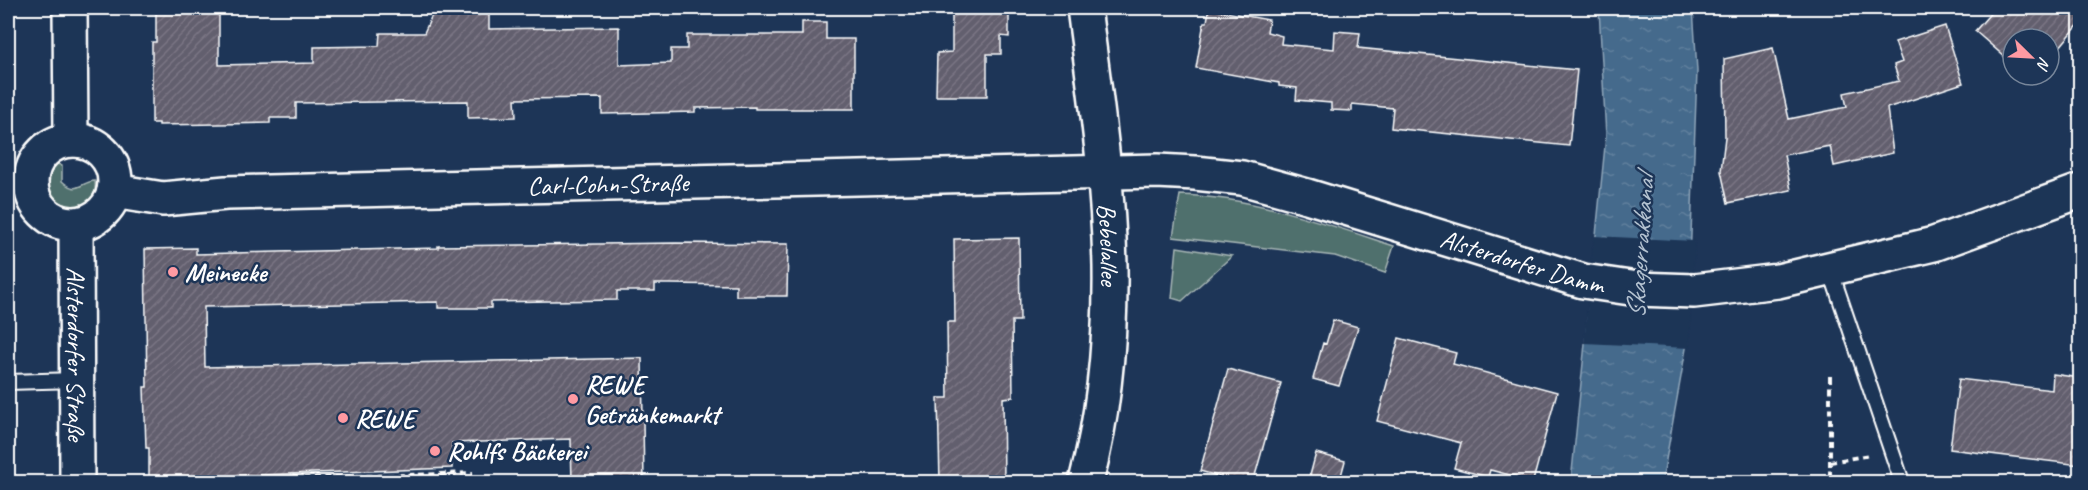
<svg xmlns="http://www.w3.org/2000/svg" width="2088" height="490" font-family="Caveat,sans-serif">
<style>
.grass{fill:#506f6d;stroke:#a8b7b6;stroke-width:1.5}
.water{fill:url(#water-ripples);stroke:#8fa6ba;stroke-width:1.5}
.pier{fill:#1d3557}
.building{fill:url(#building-hatch);stroke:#fff;stroke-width:1.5}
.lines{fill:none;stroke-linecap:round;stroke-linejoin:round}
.service-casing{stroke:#fff;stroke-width:18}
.tertiary-casing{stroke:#fff;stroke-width:38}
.path{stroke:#fff;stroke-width:4;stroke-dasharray:6 4.5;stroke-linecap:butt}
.service{stroke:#1d3557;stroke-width:14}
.tertiary{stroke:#1d3557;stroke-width:33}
.poi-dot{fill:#ff9aa2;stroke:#1d3557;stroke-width:2}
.labels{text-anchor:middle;stroke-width:5;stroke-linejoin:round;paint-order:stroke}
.street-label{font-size:26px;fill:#fff;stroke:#1d3557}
.poi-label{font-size:26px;font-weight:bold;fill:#fff;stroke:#1d3557;text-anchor:start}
.water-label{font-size:27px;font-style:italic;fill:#b5c3d1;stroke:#1d3557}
</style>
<defs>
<pattern id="water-ripples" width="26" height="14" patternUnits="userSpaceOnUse" patternTransform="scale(1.5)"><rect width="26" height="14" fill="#456a8c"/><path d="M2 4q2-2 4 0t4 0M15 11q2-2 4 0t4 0" fill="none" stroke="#61809d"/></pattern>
<pattern id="building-hatch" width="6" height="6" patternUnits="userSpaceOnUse" patternTransform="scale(1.5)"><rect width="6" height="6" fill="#625e6e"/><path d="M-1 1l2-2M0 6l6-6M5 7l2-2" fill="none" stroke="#7a7684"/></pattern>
</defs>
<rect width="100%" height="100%" fill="#1d3557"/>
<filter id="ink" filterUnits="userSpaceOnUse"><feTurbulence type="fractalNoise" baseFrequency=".0167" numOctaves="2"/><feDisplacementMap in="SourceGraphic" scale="12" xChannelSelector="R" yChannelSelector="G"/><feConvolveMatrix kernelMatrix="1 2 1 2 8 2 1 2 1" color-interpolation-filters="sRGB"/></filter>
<g filter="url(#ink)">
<path class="grass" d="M56,163l6,3v15c16,15 19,0 33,0 6,46 -77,21 -39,-18z
M1180,195c73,2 144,28 214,51l-9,27 -50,-17 -162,-19z
M1177,247l55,9 -50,45 -10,-3z"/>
<path class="water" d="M1599,8h94l4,63 -10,272 -25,139h-91l35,-346z"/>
<path class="pier" d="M1594,236l101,5 -6,107 -105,-5z"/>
<path class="building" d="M156,8h63v57l95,-2v-16l65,-1 1,-13h44l8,-18 30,1v-8h27v21l130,-2v38l52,-2v-14h16v-14h115v-13h24v17h28v70h-99v-2l-60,1v4l-93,2v-16l-87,1 1,18 -48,1v-17l-172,2v15h-26v5l-111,2v-2h-7v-81h4z
M952,8h57v29l-8,-1v18h-14v42h-51l1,-43 15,-1z
M1995,8h85v15l-31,37v-21h-36v25l-38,-33z
M1209,9l60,11 -2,12 15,4 -1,8 53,5 1,-18 25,2 -2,15 219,22 -8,76 -178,-18 2,-20 -41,-4v7l-21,-1v-7l-35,-3 1,-12 -18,-2v-3l-83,-15 8,-46h3z
M1945,26l18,57 -76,25 6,45 -59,13 -4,-20 -46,9 7,35 -63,13 -7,-32 4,-34 -1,-78 49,-11 16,71 58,-12 -3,-14 55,-12 -5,-16 8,-3 -7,-20z
M1019,238l1,83h-8l1,76 -10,1 1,83 -64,1 -2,-84h10l-1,-76h8l-1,-83z
M676,243l112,1 -1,52h-51v-11l-66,-1h-15v7h-38v9l-126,2v6h-53v-6l-234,5 1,60 437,-9 2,125h-72l-1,-44 -119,4v25l-303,11v-31h-3l-1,-31 -1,-30h3l-2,-138 51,-1v6l242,-6v-2z
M1333,320l25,7 -19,59 -26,-7 10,-36 3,1z
M1399,338l57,15 -3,11 104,28 -24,89 -43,-11 -2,7 -34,-9 7,-25 -84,-22z
M1228,369l53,14 -28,100h-12l-41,-12z
M2053,374l27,4v87l-130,-16 9,-70 93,11z
M1316,453l29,8 -6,22h-31z"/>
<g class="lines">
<g class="service-casing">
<path id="service" d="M1830,269l72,213
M8,382l68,-2"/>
</g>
<g class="tertiary-casing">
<g id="tertiary">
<path d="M70,8l1,132"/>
<path id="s1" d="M1084,8c11,85 24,171 26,258 1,71 -6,147 -24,216"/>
<circle cx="73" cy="182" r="42"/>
<path id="s2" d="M114,191l49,8 63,-6 931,-22 38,2 47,5 65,18 276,85 54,8 57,2 84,-10 156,-37 146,-53"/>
<path id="s3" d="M76,225l1,257"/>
</g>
</g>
<path class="path" d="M1830,376v106
M1830,462l40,-7
M145,482l4,-7
M188,482l285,-9"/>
<use href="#service" class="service"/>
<use href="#tertiary" class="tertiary"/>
</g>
</g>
<g class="poi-dot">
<circle cx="173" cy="272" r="6"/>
<circle cx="573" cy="399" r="6"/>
<circle cx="343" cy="418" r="6"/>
<circle cx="435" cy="451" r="6"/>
</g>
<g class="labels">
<g class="street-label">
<text dy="9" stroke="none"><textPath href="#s2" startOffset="495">Carl-Cohn-Straße</textPath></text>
<text dy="9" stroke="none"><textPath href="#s1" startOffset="238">Bebelallee</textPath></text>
<text dy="9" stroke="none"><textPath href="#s2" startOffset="1422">Alsterdorfer Damm</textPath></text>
<text dy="9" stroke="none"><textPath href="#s3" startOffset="129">Alsterdorfer Straße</textPath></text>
</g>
<g class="poi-label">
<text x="185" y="281">Meinecke</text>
<text x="585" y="393">REWE<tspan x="585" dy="30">Getränkemarkt</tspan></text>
<text x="355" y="427">REWE</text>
<text x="447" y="460">Rohlfs Bäckerei</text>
</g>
<g class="water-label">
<text transform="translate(1640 247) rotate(-86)" y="9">Skagerrakkanal</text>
</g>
</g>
<rect width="2088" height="490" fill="none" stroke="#1d3557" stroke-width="30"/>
<rect x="15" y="15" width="2058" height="460" fill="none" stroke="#fff" stroke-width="2" filter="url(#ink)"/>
<g transform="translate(2031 57) rotate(114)"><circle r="28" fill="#1d3557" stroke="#77869a" stroke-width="1.5"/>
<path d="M0-4.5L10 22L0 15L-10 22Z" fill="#ff9aa2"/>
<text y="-9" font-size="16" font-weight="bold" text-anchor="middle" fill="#ffffff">N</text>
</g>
</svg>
